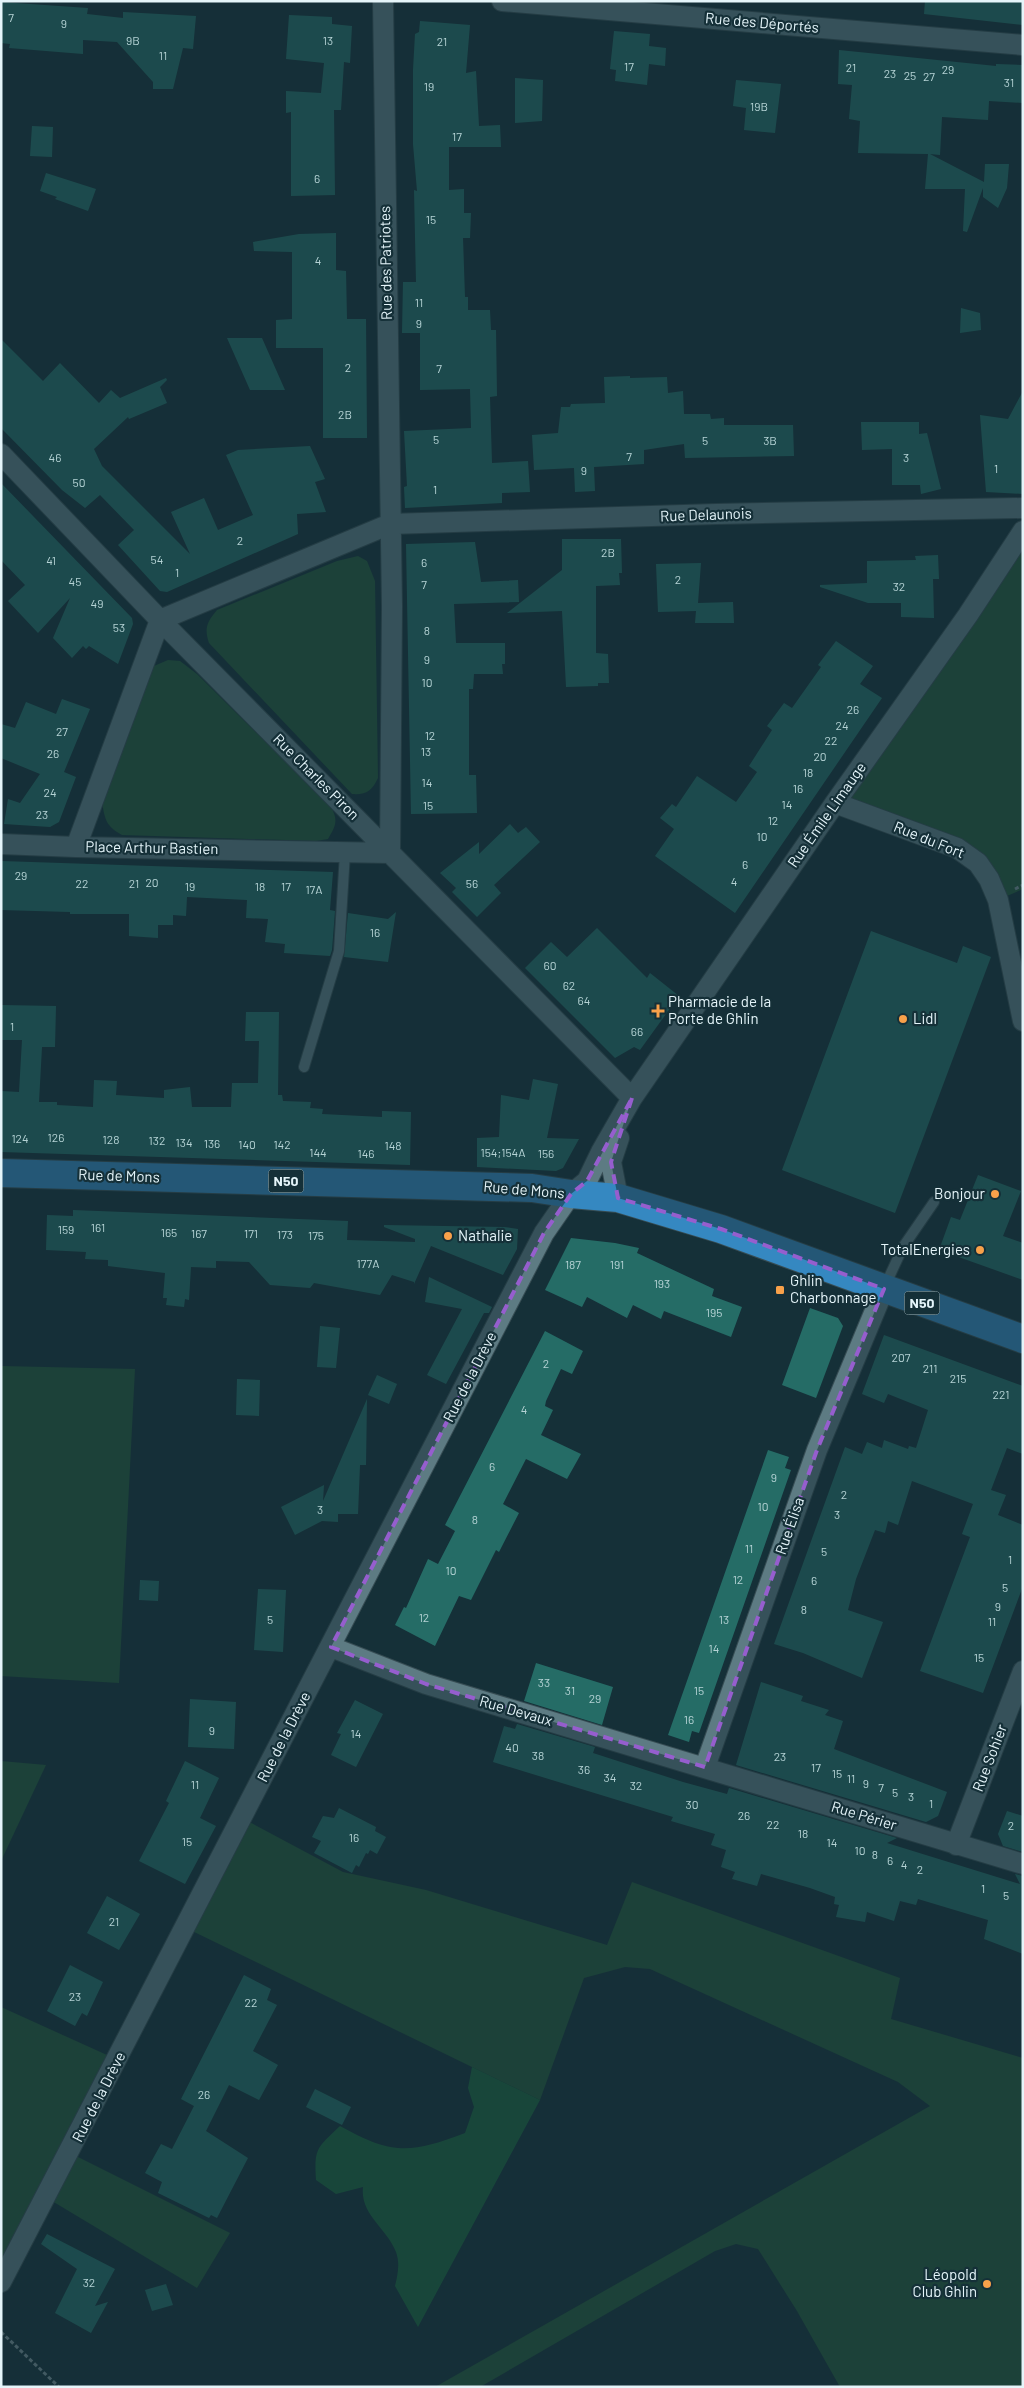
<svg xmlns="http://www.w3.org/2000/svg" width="1024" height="2388" font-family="Barlow,sans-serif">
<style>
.green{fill:#24573a}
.forest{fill:#1c633d}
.building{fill:#256c66}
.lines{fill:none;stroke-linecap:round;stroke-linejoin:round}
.service-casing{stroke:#374d54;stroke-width:12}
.minor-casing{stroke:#374d54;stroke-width:22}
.primary-casing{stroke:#374d54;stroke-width:30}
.path{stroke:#798e95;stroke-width:3;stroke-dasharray:4 2.5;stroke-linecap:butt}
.service{stroke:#5d7b83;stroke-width:10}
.minor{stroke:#5d7b83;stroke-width:20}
.primary{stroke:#3588c1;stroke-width:28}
.marked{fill:none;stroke:#965ece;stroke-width:4;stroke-dasharray:10 6;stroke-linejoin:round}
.poi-dot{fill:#f8a14a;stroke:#153038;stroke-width:2}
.labels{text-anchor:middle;stroke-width:4.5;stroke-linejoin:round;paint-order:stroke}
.number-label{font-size:12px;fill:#b5d3d5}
.shield{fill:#153038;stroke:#a7bac0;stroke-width:1}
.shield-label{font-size:14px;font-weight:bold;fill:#e5f5fa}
.street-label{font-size:15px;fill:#e5f5fa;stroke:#153038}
.poi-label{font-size:15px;fill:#e5f5fa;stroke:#153038;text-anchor:start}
</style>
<rect width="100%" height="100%" fill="#153038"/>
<path class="green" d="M1023,531v358l-25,11 -20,-37 -143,-60z
M358,556l9,5 8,20 3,197c-6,13 -12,17 -26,16l-143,-151c-5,-15 -2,-21 8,-33l120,-49z
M168,660l12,1 17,13 134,133c8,14 4,20 -3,32l-12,2 -194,-6c-16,-9 -17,-15 -20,-33l45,-122 7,-14z
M1,1366l134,3 -16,314 -118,-7z
M1,1761l45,4 -45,96z
M242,1818l101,54 83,18 181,55 25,-63 268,96 -9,41 132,39v329h-183l-43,-76 -39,-62 -22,-5 -21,7 -235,136h-45l495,-281 -32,-24 -248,-113 -25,-2 -41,11 -44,122 -354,-172z
M1,2007l117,53 -48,93 160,80 -33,55 -150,-90 -46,84z"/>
<path class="forest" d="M472,2067l68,33 -122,227 -23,-41c3,-12 5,-23 1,-34 -9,-24 -36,-37 -33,-65l-27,7 -20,-14c-2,-32 1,-32 24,-54 52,29 70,28 125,7l9,-26 -6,-19z"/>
<path class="building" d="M925,1h98v24l-99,-11z
M1,2l87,6 -1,6 36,4v-6l73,4 -3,33 -10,-1 -10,41h-20v-7l-36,-40 -34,-2v14l-74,-6 1,-4 -9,-1z
M289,15l43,2v7l20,2 -2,37 -6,-1 -3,48h-7l1,85 -44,1v-84l-5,1v-22l35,2 3,-30 -38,-4z
M420,21l50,4 -4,48 10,-2 3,55 21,-1 1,22h-52v43l15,-1v24h7l-1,25h-7l2,59h3v13h22l1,20h5l1,66 -7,1 2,66 36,-2 2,31 -28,1v10l-97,5 -1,-21 3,-1 -3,-55 67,-3 -1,-39 -50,1v-57h-18l1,-51h13l-2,-92 3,1 -4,-47v-74l2,-36 4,-2z
M614,31l36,3 -1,12 17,2 -1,18 -16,-2 -2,21 -32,-4 1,-11 -6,-1z
M839,50l157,16v-2l27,1v38l-34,-2 -1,19 -46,-3 -2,38 -10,-1 54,28 1,-18h24l-2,24 -9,20 -15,-11v-9l-16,44 -4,-1 2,-42h-40l3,-35 -70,-1 2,-32 -11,-2 3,-34 -14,-1z
M515,78l28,2 -1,41 -27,2z
M736,80l45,4 -6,49 -31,-3 2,-22 -13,-2z
M32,126l21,1 -1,30 -22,-1z
M46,173l50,16 -8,22 -33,-12 2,-2 -17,-6z
M336,233v37l10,1 1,48h19l1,119h-44v-90h-47v-28l16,-1v-67l-38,-1 -1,-9 46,-8z
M961,308l19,5 1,17 -21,3z
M227,338h35l23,52h-35z
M1,339l42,42 17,-18 39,40 12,-13 9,8 46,-20 1,2 -7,7 7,16 -38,16 -1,-2 -34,32 8,17 88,88 -19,-42 33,-14 14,32 35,-15 -27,-60 12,-5 72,-4 15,33 -10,3 11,30 -29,2 1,20 -131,58 -7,-1 -42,-46 16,-15 -34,-35 -15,13 -23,-18 -61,-62z
M630,376v2l37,-1 1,16 15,-2 1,23h26l1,5 13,-1v7h69l1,31 -109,2 -1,-14 -40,6v14l-50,3 1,24 -20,1 -1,-24 -40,2 -2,-35 26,-2 3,-26h9l1,-3 34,-1 -1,-26z
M1023,391v103l-37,-2 -6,-77 28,4z
M861,422h58v12l8,-1 14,56 -20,5 -1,-9h-28v-36l-30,1z
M1,483l131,135 1,6 -15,40 -29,-18 -3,3 -3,-3 -11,12 -19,-20 17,-40 -32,35 -30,-32 17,-16 -24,-25z
M562,539h59l1,34h-3l1,12 -24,1v67l12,1 1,29h-11v3l-32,1 -4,-76 -55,2 55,-43z
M475,542l6,40 37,-2 1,22 -65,2 2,39h49v21h-3l1,10h-29l-1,15h-4v86h7l1,38 -66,1 -5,-270z
M938,555l1,24h-6l1,39 -33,-1v-14h-33l-48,-16v-2l47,-2v-22l49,-1 -1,-4z
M701,563l-3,40 35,-1 1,21h-39l1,-12 -38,1 -2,-48z
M836,641l37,25 -13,18 22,14 -147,215 -80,-57 19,-27 -14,-11 12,-14 4,3 21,-31 39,26 21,-30 -8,-6 23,-36 -5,-4 17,-23 8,5 29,-41 -3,-2z
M62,699l28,10 -26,63 12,5 -17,45 -9,5 -46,-3 4,-25 12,4 20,-29 -39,-16v-34l14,4 11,-26 30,12z
M510,824l8,9 8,-6 14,15 -46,43 7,8 -24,24 -25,-25 4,-4 -16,-15 39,-31v12z
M1,861l332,11 -3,38 5,1 -3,39 -2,6 -46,-3 1,-9 -20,-2 3,-23 -22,-1 1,-18 -60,-3 -1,19 -13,-1v10h-15v13l-29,-2v-22h-59v-2l-69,-2z
M396,912l-8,50 -44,-5 4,-44 40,6z
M597,928l50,50 3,-5 29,23 -39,54 -6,-3 -19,11 -90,-90 26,-26 16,15z
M871,931l86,32 6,-17 28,11 -96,256 -113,-43z
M1,1005l55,1 -1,41h-13l-3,55h18v3l36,2 1,-27 23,1 -1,14 48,3v-8l26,-3 2,20h39l1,-24h26l1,-42h-14l1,-29h33l-1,83h4l1,6 28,1 -1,6 13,1 -1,5 60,3v-6l29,1 -1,53 -409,-13v-61l18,1 3,-52h-21z
M533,1079l25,5 -11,54 32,1 -16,29 -7,3 -79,-4v-29l22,-1 2,-42 28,5z
M978,1175l43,16 -18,45 20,7v37l-84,-30 12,-33 9,3z
M73,1210l275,11 -1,19 68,2v-3l-31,-12v-2l120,2 14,2 -1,20 -14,26 -72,-29 -17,38v-2l-22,-7 -12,20 -66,-12 -4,5 -40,-3 -21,-23 -33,-1v7l-25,-1 -2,33 -4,-1 -1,8 -18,-2 1,-7h-4l2,-25 -57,-7v-6l-23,-1 1,-7 -40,-2 1,-35 26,1z
M571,1238l44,5 24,5 -2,5 77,36 -2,7 30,11 -11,30 -67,-26 -3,8 -28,-14 -6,13 -40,-21 -5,10 -37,-17z
M429,1277l63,30 -3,6h-5l-38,71 -19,-9 35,-66 -37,-7z
M810,1308l28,10 5,8 -27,72 -34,-13z
M320,1326l20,2 -4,40 -19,-1z
M545,1331l38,20 -11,23 -11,-5 -15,32 -1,5 8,4 -12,25 40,19 -14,25 -41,-20 -23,45 16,9 -20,39 -3,-2 -25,50 -12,-4 -24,50 -40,-21 9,-18 2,1 22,-49 10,5 17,-33 -10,-6z
M884,1335l139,51v68l-16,-6 -16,42 15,5 -8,20 25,10v61l-40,107 -63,-22 50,-134 -8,-3 11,-30 -61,-23 -14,44 -10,-4 -3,12 -10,-3 -19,49 -8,31 35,12 -21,56 -59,-25 -29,-9 71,-197 17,7 5,-12 15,6 2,-8 24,9 1,-3 7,2 12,-38 -40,-16 -4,9 -22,-9z
M377,1375l20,9 -8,20 -21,-9z
M237,1379l23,1 -1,36 -23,-1z
M367,1399l-1,66h-6l-2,49h-20v8l-16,-1 -27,14 -14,-28 43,-22 -1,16z
M768,1450l21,7 -4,11 6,2 -92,263 -7,-2 -3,11 -21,-7z
M140,1580l19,1 -1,20 -19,-1z
M258,1589l28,1 -3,62 -29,-2z
M536,1663l77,24 -11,38 -78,-24z
M761,1682l42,14 -2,5 28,9 -4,5 18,6 -9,28 113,43 -9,24 -12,6 -190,-57z
M190,1699l46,3 -2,47 -46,-2z
M355,1700l28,14 -27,53 -25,-12 10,-21 -4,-1z
M517,1724l78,23 -2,6 90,29 44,12 2,-6 168,50 -10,5 133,41 -5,-10 8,2v78l-39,-15 4,-19 -70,-21 -2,6 -16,-4 -6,20 -27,-9 -2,10 -29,-5 3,-12 -5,-1 1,-7 -25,-9 -49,-14 -4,12 -25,-7 3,-7 -14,-5 5,-17 -15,-5 4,-11 -44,-13 2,-4 -180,-55 11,-36 11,3z
M185,1761l34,17 -19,40 16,8 -31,58 -46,-23 30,-58 -3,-2z
M339,1808l37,19 -1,4 11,6 -9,17 -7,-4 -2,4 -2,-1 -7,14 -3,-2 -4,8 -38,-20 7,-12 -9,-4 11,-21 11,2z
M1007,1811l16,5v36l-20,-6 -5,-12z
M107,1896l33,18 -21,36 -32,-17z
M70,1965l33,17 -16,34 -5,-3 -7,13 -28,-15z
M244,1975l27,14 -4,11 10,5 -24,46 25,14 -19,35 -30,-15 -23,46 42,27 -31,60 -6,-3 -2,3 -51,-25 4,-11 -17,-9 16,-29 11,5 22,-43 -13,-7z
M315,2089l36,18 -9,18 -36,-18z
M47,2234l68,35 -20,37 13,-4 -17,31 -36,-20 22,-44 -36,-25z
M166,2284l7,21 -21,6 -7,-21z"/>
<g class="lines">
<g class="service-casing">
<path id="service" d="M304,1067l35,-116 6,-98
M884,1288l19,-41 31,-45"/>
</g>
<g class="minor-casing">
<path id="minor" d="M383,1l9,606 -2,246 -314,-6 84,-227 230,-96 326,-10 307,-6
M502,1l521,44
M1,454l159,166 472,478
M835,803l122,45 21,15 11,16 9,21 25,121
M1,844l75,3
M618,1198l-7,-36 8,-24
M331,1647l95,37 597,180
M705,1767l112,-317 67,-161
M956,1845l67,-174
M1,2282l543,-1049 27,-39 16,-13 14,-29 31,-54 203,-295 133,-188 55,-84"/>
</g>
<g class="primary-casing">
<path id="primary" d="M1,1173l531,15 39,6 47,4 103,31 302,110"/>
</g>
<path class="path" d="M1015,889l8,-4
M1,2332l58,55"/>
<use href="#service" class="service"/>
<use href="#minor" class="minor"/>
<use href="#primary" class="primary"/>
</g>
<path d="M0 0H1024V2388H0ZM632,1098l-21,64 7,36 103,31 163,60 -67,161 -112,317 -279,-83 -95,-37 213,-414 27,-39 16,-13z" fill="#153038" fill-opacity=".55" fill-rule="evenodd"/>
<path class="marked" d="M632,1098l-21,64 7,36 103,31 163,60 -67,161 -112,317 -279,-83 -95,-37 213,-414 27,-39 16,-13z"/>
<g class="poi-dot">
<path d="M655.5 1003.5h5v5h5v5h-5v5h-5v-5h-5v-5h5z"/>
<circle cx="903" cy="1019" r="5"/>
<circle cx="995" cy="1194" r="5"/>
<circle cx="448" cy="1236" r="5"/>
<circle cx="980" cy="1250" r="5"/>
<rect x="775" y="1285" width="10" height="10" rx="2.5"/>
<circle cx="987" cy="2284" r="5"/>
</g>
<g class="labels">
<g class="number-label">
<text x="11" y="22">7</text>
<text x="64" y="28">9</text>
<text x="133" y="45">9B</text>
<text x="328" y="45">13</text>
<text x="442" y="46">21</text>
<text x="163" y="60">11</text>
<text x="629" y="71">17</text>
<text x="851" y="72">21</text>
<text x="948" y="74">29</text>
<text x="890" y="78">23</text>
<text x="910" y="80">25</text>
<text x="929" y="81">27</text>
<text x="1009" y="87">31</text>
<text x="429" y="91">19</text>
<text x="759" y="111">19B</text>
<text x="457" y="141">17</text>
<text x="317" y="183">6</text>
<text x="431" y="224">15</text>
<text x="318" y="265">4</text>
<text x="419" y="307">11</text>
<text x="419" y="328">9</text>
<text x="348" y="372">2</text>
<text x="439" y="373">7</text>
<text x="345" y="419">2B</text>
<text x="436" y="444">5</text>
<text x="705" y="445">5</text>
<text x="770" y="445">3B</text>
<text x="629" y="461">7</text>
<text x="55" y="462">46</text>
<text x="906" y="462">3</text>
<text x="996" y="473">1</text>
<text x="584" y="475">9</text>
<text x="79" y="487">50</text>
<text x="435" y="494">1</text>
<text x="240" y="545">2</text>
<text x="608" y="557">2B</text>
<text x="157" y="564">54</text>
<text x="51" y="565">41</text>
<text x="424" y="567">6</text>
<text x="177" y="577">1</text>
<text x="678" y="584">2</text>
<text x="75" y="586">45</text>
<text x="424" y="589">7</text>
<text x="899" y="591">32</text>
<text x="97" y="608">49</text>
<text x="119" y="632">53</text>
<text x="427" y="635">8</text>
<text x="427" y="664">9</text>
<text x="427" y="687">10</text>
<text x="853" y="714">26</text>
<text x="842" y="730">24</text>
<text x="62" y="736">27</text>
<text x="430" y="740">12</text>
<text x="831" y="745">22</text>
<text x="426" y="756">13</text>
<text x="53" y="758">26</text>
<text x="820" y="761">20</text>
<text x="808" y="777">18</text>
<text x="427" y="787">14</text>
<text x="798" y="793">16</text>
<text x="50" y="797">24</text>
<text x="787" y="809">14</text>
<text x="428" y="810">15</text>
<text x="42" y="819">23</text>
<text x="773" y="825">12</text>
<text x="762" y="841">10</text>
<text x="745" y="869">6</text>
<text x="21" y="880">29</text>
<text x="734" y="886">4</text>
<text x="152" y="887">20</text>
<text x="82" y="888">22</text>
<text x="134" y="888">21</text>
<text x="472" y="888">56</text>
<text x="190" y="891">19</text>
<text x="260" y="891">18</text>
<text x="286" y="891">17</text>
<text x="314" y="894">17A</text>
<text x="375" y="937">16</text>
<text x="550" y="970">60</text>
<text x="569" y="990">62</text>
<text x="584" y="1005">64</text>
<text x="12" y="1031">1</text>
<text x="637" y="1036">66</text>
<text x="56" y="1142">126</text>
<text x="20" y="1143">124</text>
<text x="111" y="1144">128</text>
<text x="157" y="1145">132</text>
<text x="184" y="1147">134</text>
<text x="212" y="1148">136</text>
<text x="247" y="1149">140</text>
<text x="282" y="1149">142</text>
<text x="393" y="1150">148</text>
<text x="318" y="1157">144</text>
<text x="503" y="1157">154;154A</text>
<text x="366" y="1158">146</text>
<text x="546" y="1158">156</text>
<text x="98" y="1232">161</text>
<text x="66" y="1234">159</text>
<text x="169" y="1237">165</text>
<text x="199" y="1238">167</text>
<text x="251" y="1238">171</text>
<text x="285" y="1239">173</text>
<text x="316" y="1240">175</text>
<text x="368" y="1268">177A</text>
<text x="573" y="1269">187</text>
<text x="617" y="1269">191</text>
<text x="662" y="1288">193</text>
<text x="714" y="1317">195</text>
<text x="901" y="1362">207</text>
<text x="546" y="1368">2</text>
<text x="930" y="1373">211</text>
<text x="958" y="1383">215</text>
<text x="1001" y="1399">221</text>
<text x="524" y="1414">4</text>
<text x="492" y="1471">6</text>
<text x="774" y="1482">9</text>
<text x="844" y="1499">2</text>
<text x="763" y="1511">10</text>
<text x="320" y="1514">3</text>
<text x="837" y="1519">3</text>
<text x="475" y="1524">8</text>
<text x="749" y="1553">11</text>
<text x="824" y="1556">5</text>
<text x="1010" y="1564">1</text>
<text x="451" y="1575">10</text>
<text x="738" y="1584">12</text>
<text x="814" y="1585">6</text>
<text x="1005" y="1592">5</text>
<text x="998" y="1611">9</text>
<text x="804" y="1614">8</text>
<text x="424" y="1622">12</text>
<text x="270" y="1624">5</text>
<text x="724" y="1624">13</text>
<text x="992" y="1626">11</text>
<text x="714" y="1653">14</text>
<text x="979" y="1662">15</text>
<text x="544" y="1687">33</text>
<text x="570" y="1695">31</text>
<text x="699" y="1695">15</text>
<text x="595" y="1703">29</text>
<text x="689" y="1724">16</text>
<text x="212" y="1735">9</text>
<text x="356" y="1738">14</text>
<text x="512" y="1752">40</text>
<text x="538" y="1760">38</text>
<text x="780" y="1761">23</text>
<text x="816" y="1772">17</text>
<text x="584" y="1774">36</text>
<text x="837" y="1778">15</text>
<text x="610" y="1782">34</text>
<text x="851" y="1783">11</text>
<text x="866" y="1788">9</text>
<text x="195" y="1789">11</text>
<text x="636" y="1790">32</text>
<text x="881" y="1792">7</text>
<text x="895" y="1797">5</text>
<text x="911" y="1801">3</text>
<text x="931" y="1808">1</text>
<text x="692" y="1809">30</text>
<text x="744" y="1820">26</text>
<text x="773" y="1829">22</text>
<text x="1011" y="1830">2</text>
<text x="803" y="1838">18</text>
<text x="354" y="1842">16</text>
<text x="187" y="1846">15</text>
<text x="832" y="1847">14</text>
<text x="860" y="1855">10</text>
<text x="875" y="1859">8</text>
<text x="890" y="1865">6</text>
<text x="904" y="1869">4</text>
<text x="920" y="1874">2</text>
<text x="983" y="1893">1</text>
<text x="1006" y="1900">5</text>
<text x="114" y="1926">21</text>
<text x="75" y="2001">23</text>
<text x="251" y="2007">22</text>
<text x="204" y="2099">26</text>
<text x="89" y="2287">32</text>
</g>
<g class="shield">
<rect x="268.5" y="1169.5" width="35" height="23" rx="4"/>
<rect x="904.5" y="1291.5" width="35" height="23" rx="4"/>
</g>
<g class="shield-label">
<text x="286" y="1186">N50</text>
<text x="922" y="1308">N50</text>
</g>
<g class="street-label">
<text transform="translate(762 23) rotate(5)" y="5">Rue des Déportés</text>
<text transform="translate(386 263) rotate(-91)" y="5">Rue des Patriotes</text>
<text transform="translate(706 515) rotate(-2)" y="5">Rue Delaunois</text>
<text transform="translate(316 777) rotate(45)" y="5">Rue Charles Piron</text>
<text transform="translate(827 815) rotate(-55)" y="5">Rue Émile Limauge</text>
<text transform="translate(929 840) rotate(22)" y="5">Rue du Fort</text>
<text transform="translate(152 848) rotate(1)" y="5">Place Arthur Bastien</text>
<text transform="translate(119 1176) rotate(2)" y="5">Rue de Mons</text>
<text transform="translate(524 1190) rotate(5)" y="5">Rue de Mons</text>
<text transform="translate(470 1377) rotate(-63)" y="5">Rue de la Drève</text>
<text transform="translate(790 1526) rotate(-71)" y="5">Rue Élisa</text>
<text transform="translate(516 1711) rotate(16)" y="5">Rue Devaux</text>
<text transform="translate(284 1737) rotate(-63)" y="5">Rue de la Drève</text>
<text transform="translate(990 1758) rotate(-69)" y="5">Rue Sohier</text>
<text transform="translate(864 1816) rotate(17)" y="5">Rue Périer</text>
<text transform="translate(99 2097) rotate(-63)" y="5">Rue de la Drève</text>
</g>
<g class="poi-label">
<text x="668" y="1007">Pharmacie de la<tspan x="668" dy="17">Porte de Ghlin</tspan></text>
<text x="913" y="1024">Lidl</text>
<text x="985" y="1199" text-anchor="end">Bonjour</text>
<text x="458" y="1241">Nathalie</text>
<text x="970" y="1255" text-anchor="end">TotalEnergies</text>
<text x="790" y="1286">Ghlin<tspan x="790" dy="17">Charbonnage</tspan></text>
<text x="977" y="2280" text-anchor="end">Léopold<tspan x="977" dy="17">Club Ghlin</tspan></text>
</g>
</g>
<rect width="1024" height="2388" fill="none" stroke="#e5f5fa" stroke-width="5"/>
</svg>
